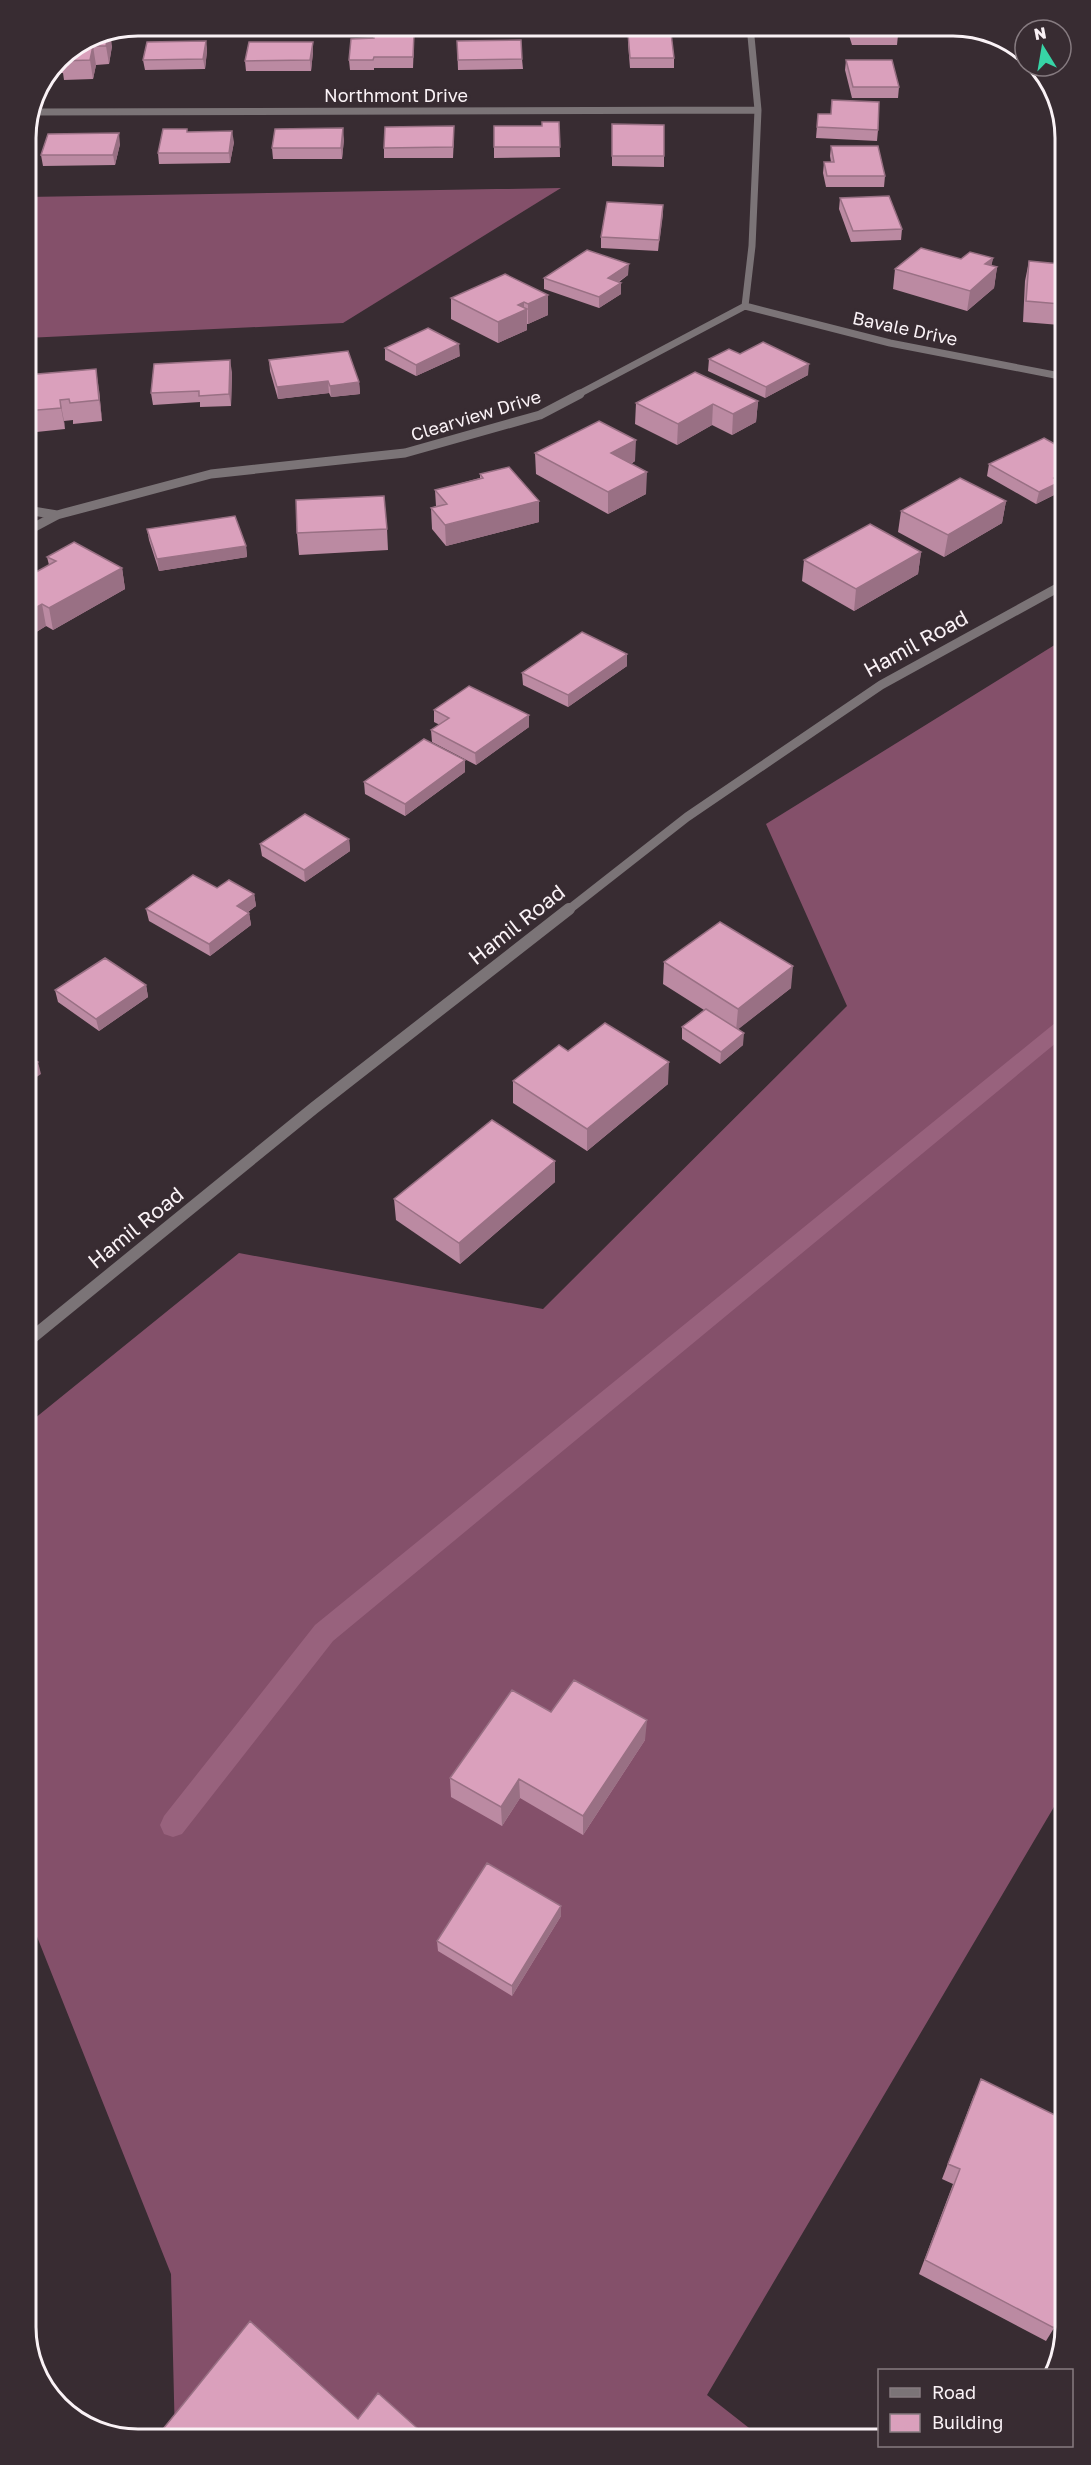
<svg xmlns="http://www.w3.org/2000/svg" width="1091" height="2465" font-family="'Golos Text',sans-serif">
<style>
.forest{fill:#84506a}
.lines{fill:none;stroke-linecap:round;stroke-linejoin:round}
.stream{fill:#98627d;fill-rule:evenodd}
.minor-far1{stroke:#7b7477;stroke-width:7}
.minor{stroke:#7b7477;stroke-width:9}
.tertiary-far1{stroke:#7b7477;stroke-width:9}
.tertiary{stroke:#7b7477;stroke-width:12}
.wall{fill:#bb8aa2}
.shaded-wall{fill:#997084}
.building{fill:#daa0bc;stroke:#997084;stroke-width:1.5}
.labels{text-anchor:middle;stroke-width:6;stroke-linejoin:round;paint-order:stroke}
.far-street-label{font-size:18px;fill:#faf2f6;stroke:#382c32}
.street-label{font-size:21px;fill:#faf2f6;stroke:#382c32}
.rim{fill:none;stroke:#faf2f6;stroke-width:3}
</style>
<rect width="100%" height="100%" fill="#382c32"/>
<path class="forest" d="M561,188l-218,135 -317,15v-141z
M1061,641l3,1149 -357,605 51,40 -583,4 -4,-165 -141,-355 -1,-496 210,-170 304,56 304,-303 -81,-182z"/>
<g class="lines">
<path class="stream" d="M1062,1021v17l-729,603 -151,193 -9,3 -9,-3 -4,-9 4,-9 151,-191 740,-602z"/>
<path class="minor-far1" d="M34,112l724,-2
M745,306l145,37 170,33
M577,395l168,-89 7,-60 6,-136 -8,-84"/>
<path class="minor" d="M27,510l30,5
M27,531l30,-16 154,-41 194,-21 135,-38 40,-21"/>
<path class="tertiary-far1" d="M567,911l120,-94 194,-132 180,-99"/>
<path class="tertiary" d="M29,1340l285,-232 255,-199"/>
</g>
<path class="wall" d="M846,26h49l3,9 -1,10h-45z
M628,33l46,25v10h-44l-2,-25z
M95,34l17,12 -3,18 -13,1 -3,14 -29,1 -1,-7h-11l7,-15z
M206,41l1,10 -2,18 -60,1 -2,-10z
M457,41l65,18 1,10 -65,1z
M414,44l-1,24h-39v2h-24l-1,-10z
M313,52l-2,19h-65l-1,-10z
M846,60l53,27 -1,11h-46l-7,-28z
M818,114l60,16 -1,11 -61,-3z
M559,122l1,35 -66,1v-11l48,-21z
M612,124l52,32v11l-52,-1z
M187,129v3l47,10 -4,21 -71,1 -1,-11z
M454,137l-1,21h-69v-10z
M344,139l-2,20h-69l-1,-11z
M120,144l-5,21 -72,1 -2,-11z
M831,146l54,30 -1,11h-58l-3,-14 1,-11h7l-1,-6z
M840,198l62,31 -1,11 -50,2 -12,-33z
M663,205l-5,46 -57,-3v-11z
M993,258l-2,8 6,1 -3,21 -27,23 -74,-22 2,-20 66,-10z
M1029,261l31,3v61l-37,-3 2,-41z
M628,275l-9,7 2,12 -22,14 -55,-19v-11z
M548,295v20l-20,9h-1v6l-29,13 -47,-24v-21z
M385,348l75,8 -44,20 -31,-16z
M740,354l68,21 -43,23 -57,-27 1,-12z
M269,360l90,22 1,12 -29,3 -2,-4 -51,6 -8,-28z
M232,372l-1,34 -31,1v-5l-47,3 -2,-12z
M26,375l73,15 3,31 -29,3v-4l-9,1 1,8 -38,4z
M758,401l-2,21 -24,13 -20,-10 -35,20 -42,-21 1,-21z
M535,453l100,8 -4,3 15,30 -38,20 -72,-40z
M989,464l71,22 -2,7 -22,11 -49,-28z
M480,474l59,48 -93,24 -14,-17 -1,-21 5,-2 -1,-16 45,-12z
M1006,501l-4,22 -58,34 -46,-25 3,-21z
M147,529l99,17 1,11 -88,14 -10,-31z
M387,529l1,21 -89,5 -2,-22z
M921,552l-3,22 -64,37 -52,-30 2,-21z
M47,557l75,11 3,21 -72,41 -7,-4 -13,8 -6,-4v-53l22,-12z
M627,654v12l-59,41 -45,-22 -1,-12z
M434,710l95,17 -53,38 -44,-23 -1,-12 9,-5 -6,-3z
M465,772l-60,44 -40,-22 -1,-12z
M349,839l1,12 -45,31 -43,-26 -2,-12z
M217,888l37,6 2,12 -8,6 1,1 2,12 -41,31 -61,-35 -3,-12z
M664,962l127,26 -53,41 5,16 -23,19 -38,-25v-12l22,-17 -41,-26z
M146,985l2,12 -49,34 -41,-29 -3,-12z
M568,1051l100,33 -81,67 -74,-48v-22z
M555,1182l-95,82 -64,-44 -2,-21z
M551,1712l94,28 -62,95 -63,-37 -18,28 -51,-29 -1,-19z
M561,1916l-49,80 -74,-45 -1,-10z
M974,2095l80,233 -8,13 -127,-67 34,-90 -11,-5z"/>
<path class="shaded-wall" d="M109,31h1l2,15 -3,18 -3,-18z
M206,41l1,10 -2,18 -2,-10z
M313,42v10l-2,19 -1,-11z
M93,46l3,19 -3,14 -3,-19z
M343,128l1,11 -2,20 -1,-11z
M232,131l2,11 -4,21 -1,-10z
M119,133l1,11 -5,21 -2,-10z
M663,205v10l-5,36 1,-11z
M993,258l-3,15 7,-6 -3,21 -27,23 3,-20 15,-27z
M629,264l-1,11 -21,14 1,-11z
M621,283v11l-22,14v-11z
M548,295v20l-20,9v-20z
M524,302v9l3,-2v21l-29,13v-21l20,-17z
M459,344l1,12 -44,20v-11z
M230,360l2,12 -1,34 -2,-12z
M809,364l-1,11 -43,23 1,-11z
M96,369l3,21 3,31 -3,-21z
M328,381l1,12 -51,6 -1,-12z
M359,382l1,12 -29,3 -1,-11z
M60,400l4,21 1,8 -4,-21z
M758,401l-2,21 -24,13 1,-21z
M713,404l-1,21 -35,20 1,-21z
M636,440l-1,21 -25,13 1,-21z
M647,472l-1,22 -38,20v-22z
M1060,475v11l-2,7 -22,11 3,-12 15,-14z
M539,501v21l-93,24 -1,-21z
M1006,501l-4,22 -58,34 4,-22z
M246,546l1,11 -88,14 -2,-12z
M921,552l-3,22 -64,37 2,-22z
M122,568l3,21 -72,41 -4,-22z
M42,604l4,22 -13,8 -5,-22z
M627,654v12l-59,41v-12z
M529,715v12l-53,38 -1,-12z
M465,760v12l-60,44v-12z
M349,839l1,12 -45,31 -1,-12z
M254,894l2,12 -17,12 -2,-12z
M249,913l2,12 -41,31 -1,-12z
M793,966l-2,22 -55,43 2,-22z
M146,985l2,12 -49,34 -3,-12z
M744,1033l-1,12 -23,19 1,-12z
M38,1062l3,12 -13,9v-14z
M669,1062l-1,22 -81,67v-22z
M555,1161v21l-95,82 -1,-21z
M647,1720l-2,20 -62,95v-19z
M519,1779l1,19 -18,28 -1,-19z
M561,1906v10l-49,80v-10z"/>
<path class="building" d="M850,26h45l3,9h-45z
M109,31l-3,15h-13l-3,14 -29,1 1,-5 33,-22z
M414,33l-1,24h-39l-1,3h-24l2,-21 23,-1v-4z
M628,33h43l3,25h-44z
M521,40l1,19 -64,1 -1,-19z
M206,41l-3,18 -60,1 4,-18z
M249,42h64l-3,18 -65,1z
M846,60h46l7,27h-46z
M832,100l47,2 -1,28 -61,-3 1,-13h13z
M542,122h17l1,25h-66v-21h48z
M612,124l52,1v31h-52z
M454,126l-1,21 -69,1 1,-21z
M343,128l-2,20h-69l3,-19z
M163,129h24v3l45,-1 -3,22h-71z
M119,133l-6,22h-72l7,-21z
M831,146h47l7,30h-58l-3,-14h10z
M889,196l13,33 -49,2 -13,-33z
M607,202l56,3 -4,35 -58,-3z
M921,248l40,11 9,-7 23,6 -8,6 12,3 -27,24 -75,-22z
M587,250l42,14 -21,14 13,5 -22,14 -55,-19z
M1029,261l31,3v40l-34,-3z
M505,274l43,21 -20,9 -4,-2 -6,3 9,4 -29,13 -47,-24z
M428,328l31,16 -43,21 -31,-17z
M763,342l46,22 -43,23 -57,-28 20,-10 11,5z
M348,351l11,31 -29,4 -2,-5 -51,6 -8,-27z
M230,360l-1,34 -30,2v-5l-48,2 3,-29z
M96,369l3,31 -29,3 -1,-4 -9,1 1,8 -35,3v-36z
M695,372l63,29 -25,13 -20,-10 -35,20 -42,-21z
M599,421l37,19 -25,13 36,19 -39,20 -73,-39z
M1044,438l16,9v28l-6,3 6,4 -21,10 -50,-28z
M509,467l30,34 -94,24 -14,-17 16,-4 -12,-14 48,-12 -3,-4z
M960,478l46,23 -58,34 -47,-24z
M384,496l3,33 -90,4 -1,-33z
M235,516l11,30 -89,13 -10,-30z
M870,524l51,28 -65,37 -52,-29z
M74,542l48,26 -73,40 -7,-4 -14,8 -1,-1v-34l29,-16 -9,-4z
M582,632l45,22 -59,41 -46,-22z
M469,686l60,29 -54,38 -44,-23 18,-12 -15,-8z
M424,739l41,21 -60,44 -41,-22z
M305,814l44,25 -45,31 -44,-26z
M193,875l24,13 12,-8 25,14 -17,12 12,7 -40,31 -63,-35z
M720,922l73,44 -55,43 -74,-47z
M105,958l41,27 -50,34 -41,-29z
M706,1009l38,24 -23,19 -39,-25z
M605,1023l64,39 -82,67 -74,-48 46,-36 9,6z
M28,1056l10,6 -10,7z
M492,1120l63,41 -96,82 -65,-44z
M574,1680l73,40 -64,96 -64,-37 -18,28 -51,-29 62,-88 39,22z
M487,1863l74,43 -49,80 -75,-45z
M981,2079l84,41v174l-11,34 -129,-68 35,-91 -12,-5z
M250,2321l108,98 20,-26 48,43 -1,1 -270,2z"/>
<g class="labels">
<g class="far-street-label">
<text x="396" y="102">Northmont Drive</text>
<text transform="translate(905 329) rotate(12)" y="6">Bavale Drive</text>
<text transform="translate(476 416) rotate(-17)" y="6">Clearview Drive</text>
</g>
<g class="street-label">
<text transform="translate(916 644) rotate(-29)" y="7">Hamil Road</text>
<text transform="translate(517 925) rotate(-38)" y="7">Hamil Road</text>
<text transform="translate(136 1228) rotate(-39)" y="7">Hamil Road</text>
</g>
</g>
<path d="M0 0H1091V2465H0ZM138 36H953A102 102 0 0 1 1055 138V2327A102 102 0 0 1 953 2429H138A102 102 0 0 1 36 2327V138A102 102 0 0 1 138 36Z" fill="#382c32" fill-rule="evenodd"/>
<path class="rim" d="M138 36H953A102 102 0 0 1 1055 138V2327A102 102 0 0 1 953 2429H138A102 102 0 0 1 36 2327V138A102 102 0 0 1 138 36Z"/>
<rect x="878" y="2369" width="195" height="78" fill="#382c32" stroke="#867b80" stroke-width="1.5"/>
<rect x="890" y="2388" width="30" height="9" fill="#7b7477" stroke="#867b80" stroke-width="1.5"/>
<text x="932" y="2399" font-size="18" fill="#faf2f6">Road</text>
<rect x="890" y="2414" width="30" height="18" fill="#daa0bc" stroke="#867b80" stroke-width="1.5"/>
<text x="932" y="2429" font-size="18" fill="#faf2f6">Building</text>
<g transform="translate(1043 48) rotate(349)"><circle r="28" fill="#382c32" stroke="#867b80" stroke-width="1.5"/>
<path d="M0-4.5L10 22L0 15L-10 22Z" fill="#37d4a6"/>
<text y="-9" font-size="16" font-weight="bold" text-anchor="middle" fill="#faf2f6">N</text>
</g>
</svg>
